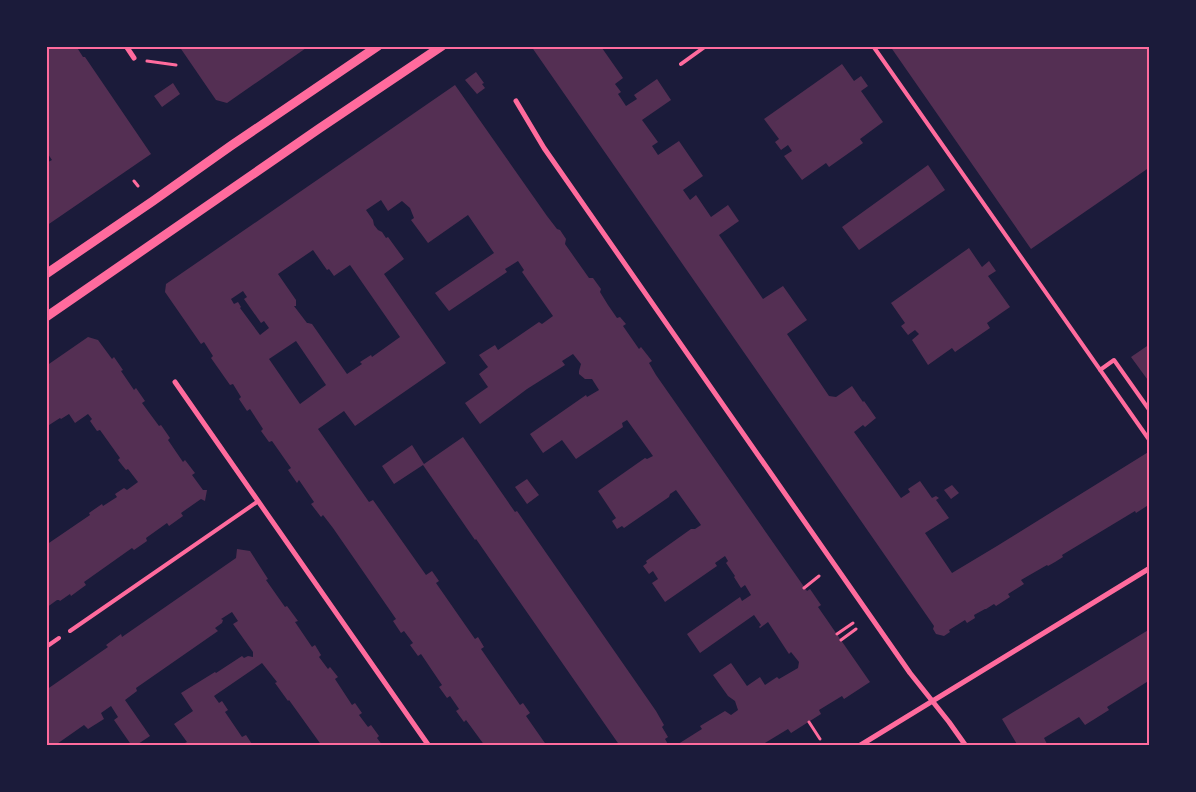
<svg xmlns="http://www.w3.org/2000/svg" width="1196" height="792" font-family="'Work Sans',sans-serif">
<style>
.building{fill:#542f53;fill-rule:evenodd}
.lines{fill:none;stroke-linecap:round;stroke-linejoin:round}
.path{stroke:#ff6b9d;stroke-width:3}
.service{stroke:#ff6b9d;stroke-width:4}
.minor{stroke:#ff6b9d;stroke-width:5}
.tertiary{stroke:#ff6b9d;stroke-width:9}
.neatline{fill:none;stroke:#ff6b9d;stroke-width:2}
</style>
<rect width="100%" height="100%" fill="#1b1b3a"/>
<path class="building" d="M46,46h30l7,11h2l66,97 -105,72v-63l6,-3 -6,-9z
M179,46h130l-82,57 -11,-3z
M531,46h73l-2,2 21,30 -8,6 6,8 -3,2 8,12 11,-7 -3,-4 23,-16 14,21 -29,20 16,22 -6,4 6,9 21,-14 24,35 -20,14 7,10 6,-5 15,22 17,-12 11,16 -20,14 44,64 20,-13 24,34 -20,14 42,62 7,1 16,-11 11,16 1,-1 12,17 -11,9 -2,-2 -9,7 47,66 9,-6 -2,-3 12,-8 12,17 4,-2 3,2 -3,2 13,18 -24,15 27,40 45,-27 153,-95v53l-14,9 -1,-2 -73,44 1,2 -8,5 -7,4 -1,-1 -26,15 3,4 -16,10 2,3 -14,9 -2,-2 -8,5h-1l-11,6 1,3 -8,5 -2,-3 -16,10 1,2 -6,4 -8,-2 -3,-5 1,-3z
M890,46h260v121l-119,82z
M842,64l12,17 7,-5 7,10 -7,5 22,31 -23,17 3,4 -34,24 -3,-4 -24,17 -18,-24 8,-5 -4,-6 -7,5 -6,-8 4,-3 -15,-20z
M476,72l8,11 -2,1 3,4 -8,6 -12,-14z
M173,83l7,11 -18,13 -8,-11z
M455,85l92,131 10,13 3,1 6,9 -1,5 24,34h4l8,11 -1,3 8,13 9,13 3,-1 6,7 -3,2 16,23 2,-2 11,14 -3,2 7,12 151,216 3,-2 11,16 -3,2 52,75 -26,17 -2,-3 -23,14 2,4 -30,19 -3,-4 -28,17h-85l27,-17 -2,-3 25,-15 6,4 7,-5 -3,-9 -7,-5 -15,-21 18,-12 16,23 13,-9 5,8 12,-8 2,2 19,-11 1,-6 -8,-10 -2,2 -21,-32 -8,6 -1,-1 2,-2 -7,-10 -54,38 -13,-19 53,-37 2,4 9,-6 -6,-10 -4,3 -7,-11 1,-1 -9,-13 2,-2 -3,-5 -10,7 2,3 -52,36 -13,-19 6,-4 -5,-8 -4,3 -6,-8 4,-3 -1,-2 45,-32h4l6,-4 -25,-35 -6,4 -1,3 -45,31 -2,-2 -5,3 -5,-8 4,-3 -18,-27 47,-33 2,1 6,-3 -26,-36 -5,3 1,4 -47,32 -14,-19 -19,13 -13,-19 56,-39 1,2 12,-7 -7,-11h-7l-6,-5v-3l2,-7 -8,-10 -11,7 3,4 -38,24 -47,35 -15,-21 23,-16 -9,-13 9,-7 -9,-12 16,-10 3,5 41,-28 3,2 11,-8 -31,-44 2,-2 -6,-9 -13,8 2,3 -58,39 -14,-18 59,-40 -26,-38 -40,28 -17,-23 3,-2 -4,-10 -8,-7 -14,10 -7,-11 -15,10 7,10 1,5 4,5 4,2 4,6 2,-1 16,22 -20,15 62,89 -91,63 -11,-15 -26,18 51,73 4,-2 53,75 6,-4 7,10 -3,2 39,56 3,-2 6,10 -3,2 39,56 3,-2 7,10 -4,3 21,30h-62l-19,-26 -2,2 -8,-11 3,-2 -9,-13 -3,2 -8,-11 3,-2 -21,-31 -3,2 -8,-11 3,-2 -9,-12 -3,2 -8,-12 3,-2 -63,-91 -10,-13 -2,2 -10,-13 3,-2 -15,-22 -2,3 -9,-13 3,-2 -19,-27 -3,1 -8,-11 2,-2 -13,-20 -3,2 -8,-12 2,-2 -8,-13 -3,1 -19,-27 2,-2 -9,-14 -3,2 -36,-52 1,-8zM313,250l14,20 2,-1 5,7 16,-11 50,72 -28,20 -1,-2 -11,7 2,2 -15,10 -35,-50 -4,-1h-1l-13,-17h2v-6l-18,-26zM243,291l4,6 -3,2 17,24 3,-2 5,7 -9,7 -20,-27 1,-1 -3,-5 -4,2 -3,-5zM296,341l30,44 -26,19 -31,-45z
M928,165l17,25 -86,60 -17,-23z
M969,248l13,19 7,-6 7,10 -8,5 22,31 -23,16 3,5 -35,24 -3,-4 -24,17 -16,-25 7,-6 -4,-4 -7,5 -7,-9 4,-3 -14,-20z
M88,337l10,3 14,19 2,-2 9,13 -2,1 13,19 2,-2 9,13 -3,2 17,23 2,-1 9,13 -2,2 15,22 2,-2 10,13 -3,2 11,15h4l-2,11 -4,-2 -20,14 2,3 -14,10 -2,-3 -21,15 1,3 -13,9 -2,-2 -48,34 2,3 -15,11 -1,-2 -10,7 -1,-1h-2l-11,8v-63l44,-30 -1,-2 13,-9 1,2 14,-9 -2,-3 9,-6 3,2 11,-8 -10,-13 -2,1 -8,-10 2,-2 -20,-28 -3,1 -7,-10 2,-2 -4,-5 -13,9 -6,-9 -8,5 -1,-1 -14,9v-61z
M1150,344v39l-19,-26z
M463,437l52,75 2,-1 139,200 8,14 -2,2 6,10 -3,2 4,7h-43l-1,-2 -2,2h-3l-144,-207 -1,1 -52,-75 -29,19 -12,-18 30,-21 12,19z
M527,479l12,16 -12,9 -12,-17z
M952,485l7,8 -8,6 -7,-9z
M237,549l13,2 18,28 -2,1 19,27 2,-1 11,15 -3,1 17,25 3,-2 6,10 -2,2 9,12 2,-2 8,10 -3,2 17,26 3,-2 7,10 -3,2 9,12 3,-2 8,11 -2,2 6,8h-61l-33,-46 -1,1 -13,-18 2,-1 -15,-19 -48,33 5,7 3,-2 6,9 -3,2 17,25 4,-2 6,9 -2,2h-66l-1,-2 4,-2 -13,-18 19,-13 -12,-18 34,-21 1,1 26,-17 2,2 4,-2 5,1v-5l-20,-28 5,-3 -6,-9 -11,7 2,1 -1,3 -7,5 3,3 -82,57 1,3 -12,9 25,36 -15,10h-3l-18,-26 4,-3 -7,-11 -10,7 3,6 -16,10 -4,-4 -30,21h-8v-56l62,-43 -2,-2 15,-11 1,3 114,-79z
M1150,629v51l-43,27 2,3 -24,15 -6,-8 -35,21 4,8h-30l-16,-27z"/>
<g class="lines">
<path class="path" d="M147,61l29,4
M134,181l4,5
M804,588l15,-12
M837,634l16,-11
M841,640l15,-11
M809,722l11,17"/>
<path class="service" d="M873,46l277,395
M681,64l25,-18
M1100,370l14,-10 36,51
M70,631l187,-129
M46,647l13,-9"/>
<path class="minor" d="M126,46l8,12
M516,101l28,47 366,525 39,49 17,24
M175,382l254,364
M859,746l291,-178"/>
<path class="tertiary" d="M46,274l107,-73 79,-56 146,-99
M46,317l274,-189 122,-82"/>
</g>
<rect width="1196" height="792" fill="none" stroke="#1b1b3a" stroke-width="95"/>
<rect x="48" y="48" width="1100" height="696" class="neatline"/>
</svg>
